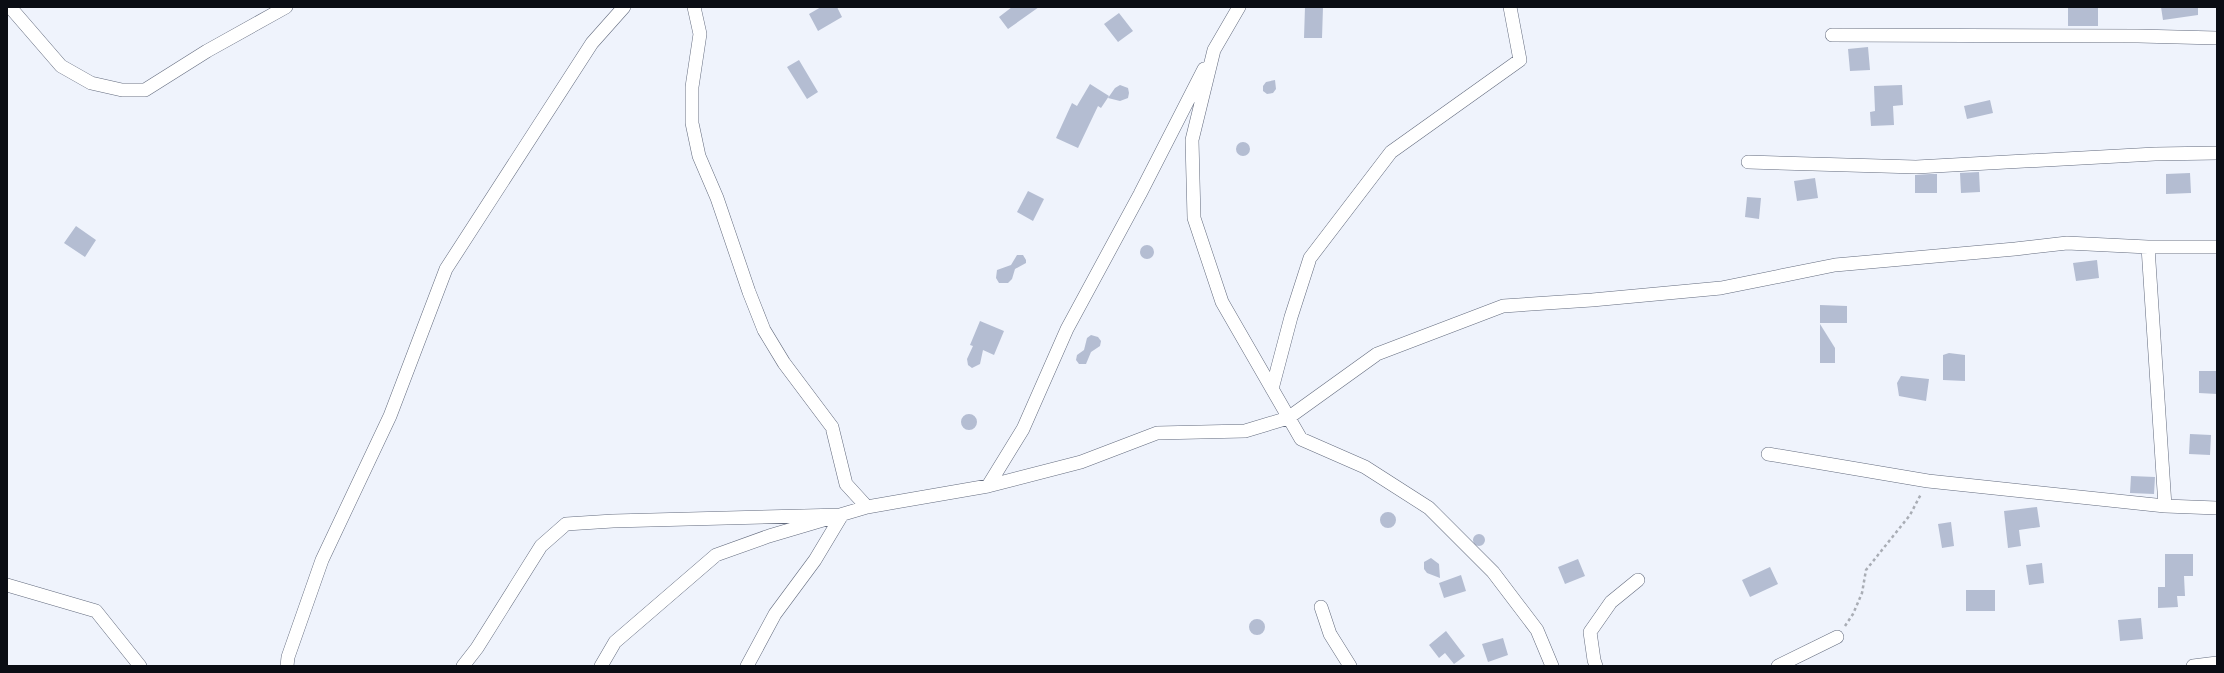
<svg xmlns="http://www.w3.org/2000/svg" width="2224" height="673" font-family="'DM Sans',sans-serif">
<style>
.building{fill:#b4bdd2}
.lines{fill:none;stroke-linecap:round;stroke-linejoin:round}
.minor-casing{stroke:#636b7e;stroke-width:14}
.path{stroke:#a9adb5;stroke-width:2.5;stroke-dasharray:3 3;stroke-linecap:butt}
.minor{stroke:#fff;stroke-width:13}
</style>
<rect width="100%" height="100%" fill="#eff3fc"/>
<path class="building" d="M821,7h16l5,10 -24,14 -9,-17z
M1012,7h27l-31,22 -9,-12z
M1305,7h18l-1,31h-18z
M2068,7h30v19h-30z
M2161,7h37v8l-35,5z
M1119,13l14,18 -15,11 -14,-18z
M1868,47l2,23 -20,1 -2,-22z
M799,60l19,32 -11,7 -20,-32z
M1275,80l1,9 -3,4 -6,1 -4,-3v-5l3,-4z
M1090,84l19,12 -8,12 -3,-2 -20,42 -22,-10 16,-35 5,3z
M1120,85l8,3 1,5 -1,5 -8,3 -12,-3 7,-10z
M1902,85l1,20 -10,1 1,19 -23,1 -1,-14 5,-1 -1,-25z
M1990,100l3,13 -26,6 -3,-13z
M1236 149a7 7 0 1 1 14 0a7 7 0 1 1-14 0Z
M1979,172l1,20 -19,1 -1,-20z
M2190,173l1,20 -25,1v-20z
M1930,174h7v19h-22v-18z
M1815,178l3,20 -21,3 -3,-20z
M1028,191l16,8 -11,22 -16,-9z
M1747,197l14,1 -2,21 -14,-2z
M76,226l20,14 -11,17 -21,-14z
M1140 252a7 7 0 1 1 14 0a7 7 0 1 1-14 0Z
M1017,255h6l3,5v3l-11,6 -3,10 -4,4h-9l-3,-5 1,-8 14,-5z
M2097,260l2,18 -23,3 -3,-18z
M1820,305l27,1v17h-27z
M980,321l24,10 -10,24 -11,-5 -3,14 -8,4 -4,-3 -1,-6 6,-13 -3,-1z
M1820,324l15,24v15h-15z
M1091,335l7,2 3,4 -1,5 -9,6 -5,12h-7l-3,-4 1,-5 7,-5 3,-12z
M1949,353l16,2v26l-22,-1v-25z
M2199,371h18v23l-18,-1z
M1901,376l28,3 -3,22 -27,-5 -2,-13z
M961 422a8 8 0 1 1 16 0a8 8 0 1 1-16 0Z
M2190,434l21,1 -1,20 -21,-1z
M2131,476l24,1 -1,17 -24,-1z
M2037,507l3,20 -21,3 2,16 -13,2 -4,-37z
M1380 520a8 8 0 1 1 16 0a8 8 0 1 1-16 0Z
M1951,522l3,24 -12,2 -4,-24z
M1473 540a6 6 0 1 1 12 0a6 6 0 1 1-12 0Z
M2165,554h28v22h-9l1,20h-8l1,11 -20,1v-21h7z
M1431,558l8,6 1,14 -13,-5 -3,-4v-7z
M1578,559l7,17 -20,8 -7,-17z
M2042,563l2,20 -15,2 -3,-20z
M1770,567l8,17 -28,13 -8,-17z
M1461,575l5,16 -22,7 -5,-15z
M1966,590h29v21h-29z
M2141,618l2,21 -23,2 -2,-21z
M1249 627a8 8 0 1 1 16 0a8 8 0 1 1-16 0Z
M1446,631l19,25 -11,8 -9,-11 -6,5 -10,-13z
M1503,638l5,17 -20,7 -6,-18z"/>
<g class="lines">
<g class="minor-casing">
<path id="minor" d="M10,7l51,59 30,17 31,7h23l62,-39 79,-44
M694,7l6,27 -8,53v36l7,33 18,42 32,94 15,38 20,33 48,64 14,57 21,23 121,-21 93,-24 76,-29 88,-2 43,-13 89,-64 126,-48 89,-6 129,-12 114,-23 180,-16 52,-6 81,4
M1239,7l-25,43 -22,90 2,78 28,84 79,137 64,28 64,41 64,64 44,58 15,36
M1832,35l306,1 79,2
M1748,162l168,5 239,-13 62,-1
M1272,389l19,-72 19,-59 81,-106 129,-92 -10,-53
M1768,454l160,27 237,25 52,2
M988,486l35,-57 44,-100 73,-135 64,-125
M2165,506l-17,-259h69
M7,585l89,26 44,55
M1321,607l9,27 20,32
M287,666l1,-9 34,-97 68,-144 56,-147 146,-226 32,-36
M463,666l14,-18 64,-102 25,-22 47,-3 229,-6
M601,666l14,-24 101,-87 53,-19 98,-29
M747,666l28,-52 40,-54 27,-45
M1596,666l-2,-6 -4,-28 21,-30 27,-22
M1778,666l59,-29
M2193,666l24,-3"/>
</g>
<path class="path" d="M1845,626l8,-12 9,-21 4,-23 44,-55 11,-21"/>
<use href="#minor" class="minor"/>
</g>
<rect width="2224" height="673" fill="none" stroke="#0a0d14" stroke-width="16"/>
</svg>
